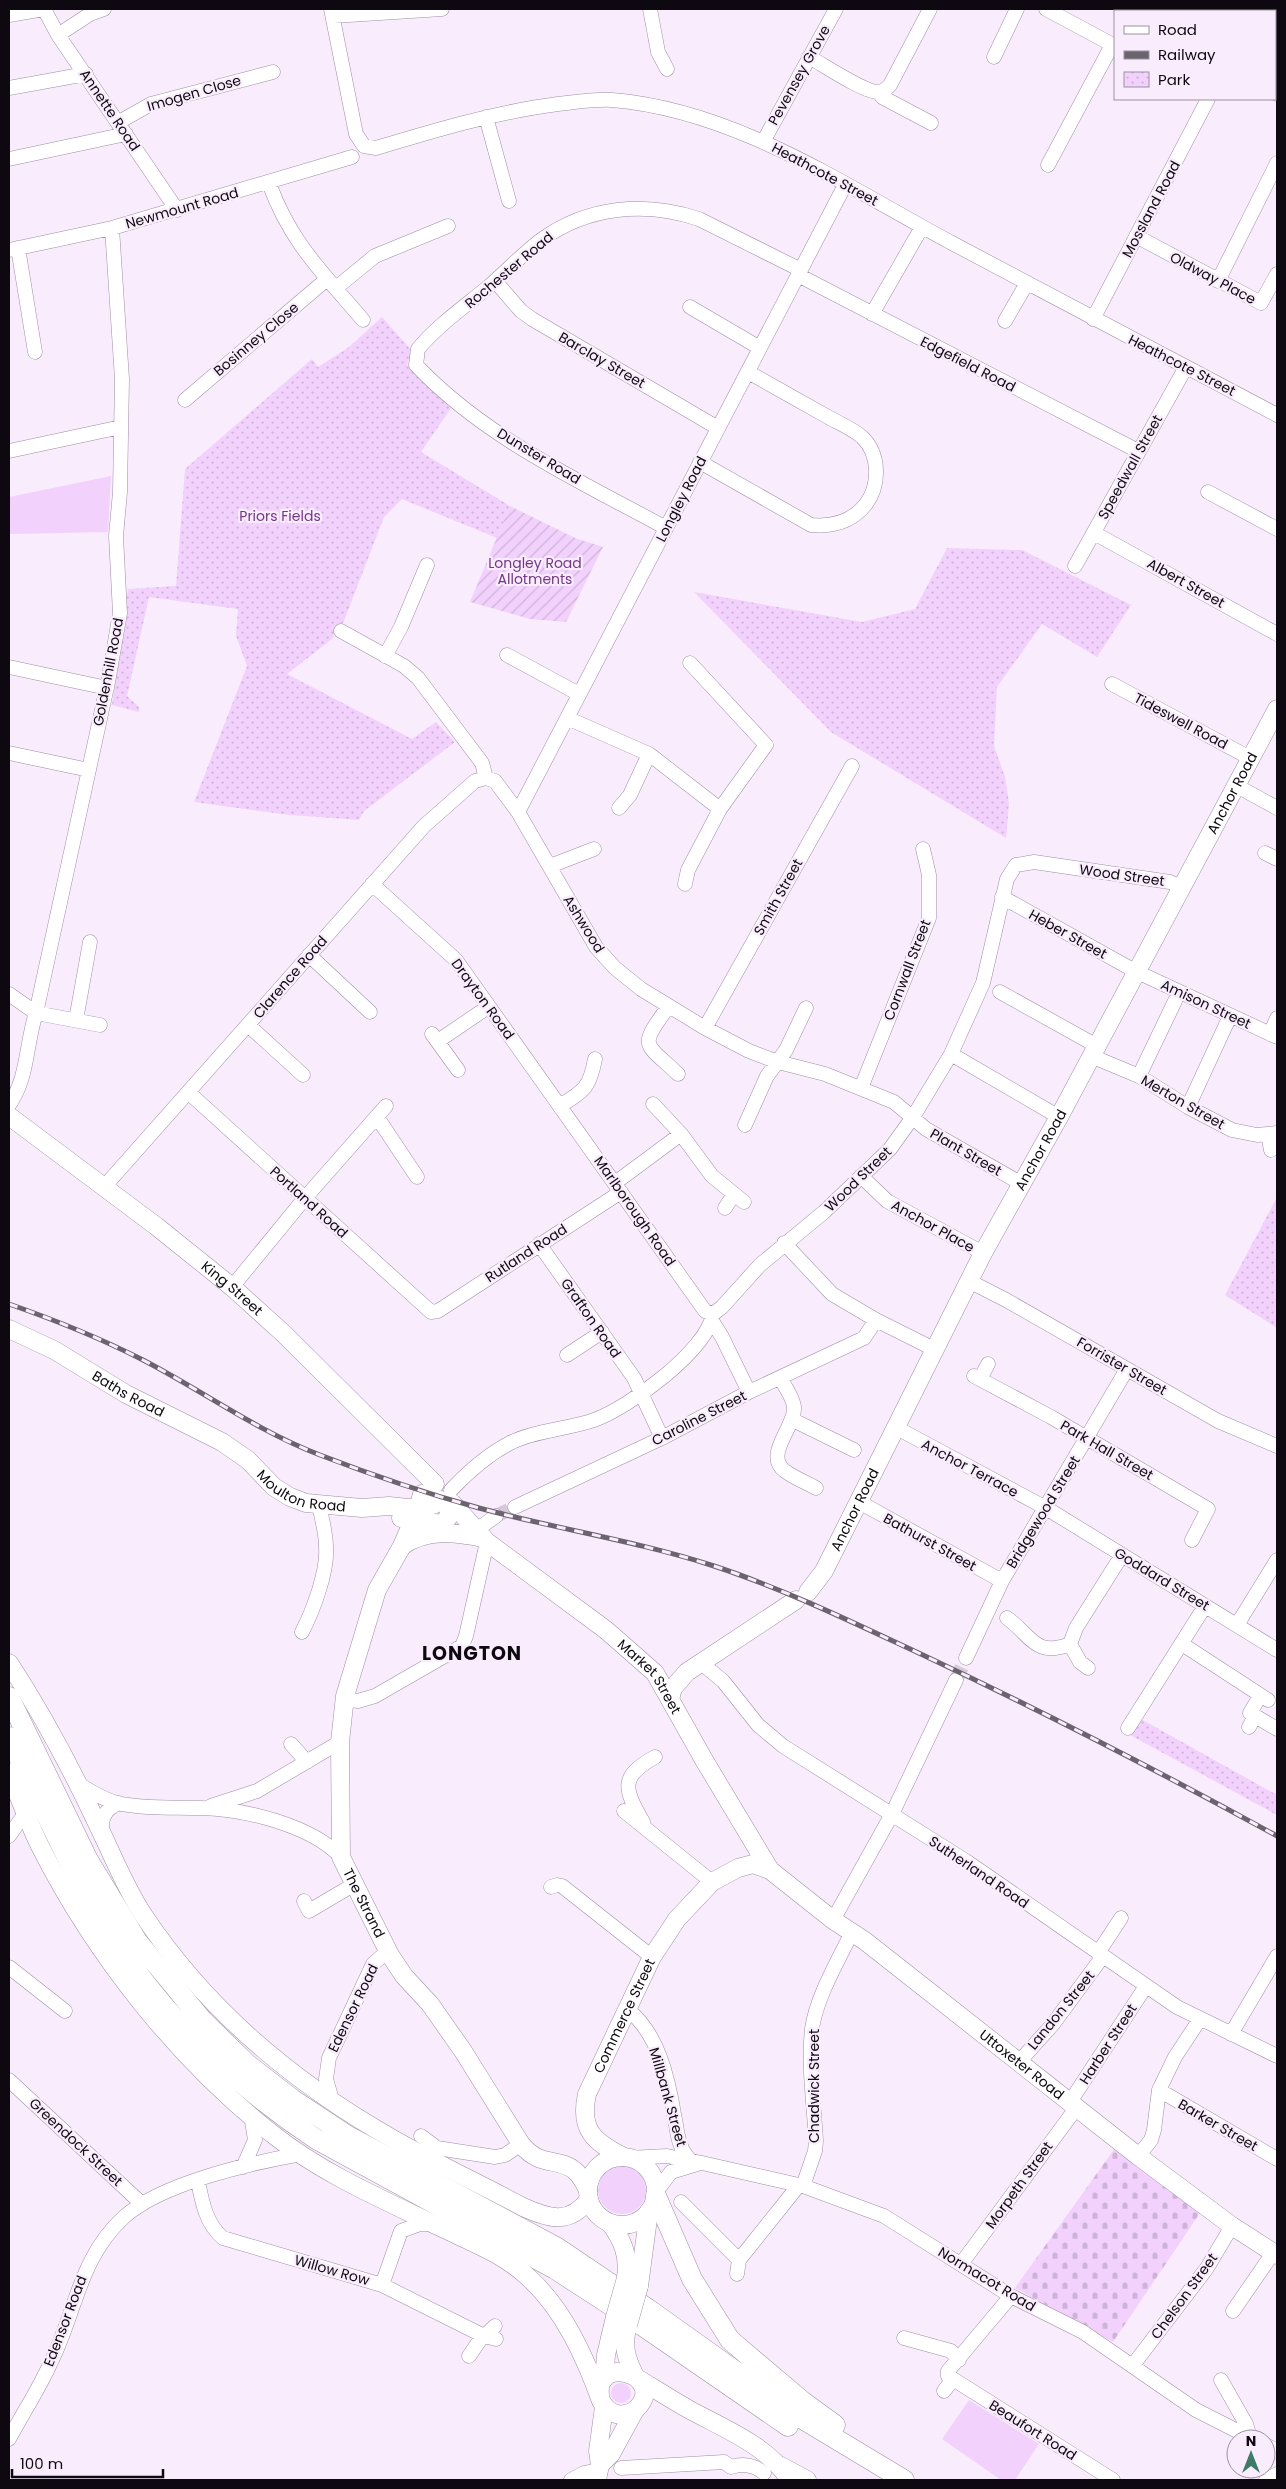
<svg xmlns="http://www.w3.org/2000/svg" width="1286" height="2489" font-family="Poppins,sans-serif">
<style>
.grass{fill:#f2d2fd}
.cemetery{fill:url(#cemetery-stones)}
.park{fill:url(#park-dots)}
.garden{fill:url(#garden-furrows)}
.lines{fill:none;stroke-linecap:round;stroke-linejoin:round}
.minor-tunnel{stroke:#d6cad9;stroke-width:14;stroke-dasharray:14 7;stroke-linecap:butt}
.minor-casing{stroke:#9e8fa3;stroke-width:15}
.major-casing{stroke:#9e8fa3;stroke-width:19}
.highway-casing{stroke:#9e8fa3;stroke-width:21}
.minor{stroke:#fff;stroke-width:14}
.major{stroke:#fff;stroke-width:18}
.highway{stroke:#fff;stroke-width:20}
.rail-casing{stroke:#6b636e;stroke-width:5}
.rail{stroke:#f9ecfd;stroke-width:3;stroke-dasharray:9;stroke-linecap:butt}
.major-bridge-casing{stroke:#9e8fa3;stroke-width:19;stroke-linecap:butt}
.major-bridge{stroke:#fff;stroke-width:18}
.labels{text-anchor:middle;stroke-width:4.5;stroke-linejoin:round;paint-order:stroke}
.street-label{font-size:14px;fill:#0e0910;stroke:#f9ecfd}
.park-label{font-size:14px;fill:#743885;stroke:#f9ecfd}
.district-label{font-size:19px;font-weight:bold;letter-spacing:1px;fill:#0e0910;stroke:#f9ecfd}
</style>
<defs>
<pattern id="cemetery-stones" width="16" height="16" patternUnits="userSpaceOnUse" patternTransform="scale(1.25)"><rect width="16" height="16" fill="#f2d2fd"/><path d="M2 7V4a2 2 0 0 1 4 0v3zM10 15v-3a2 2 0 0 1 4 0v3z" fill="#ceb3d8"/></pattern>
<pattern id="park-dots" width="8" height="8" patternUnits="userSpaceOnUse" patternTransform="scale(1.25)"><rect width="8" height="8" fill="#f2d2fd"/><path d="M2 2h.1M6 6h.1" fill="none" stroke="#ceb3d8" stroke-width="1.8" stroke-linecap="round"/></pattern>
<pattern id="garden-furrows" width="10" height="10" patternUnits="userSpaceOnUse" patternTransform="scale(1.25)"><rect width="10" height="10" fill="#f2d2fd"/><path d="M-1 1l2-2M0 10L10 0M9 11l2-2" fill="none" stroke="#ceb3d8"/></pattern>
</defs>
<rect width="100%" height="100%" fill="#f9ecfd"/>
<path class="grass" d="M111,476l-3,56 -99,2v-37z
M598 2190a24 24 0 1 1 48 0a24 24 0 1 1-48 0Z
M611 2393a10 10 0 1 1 20 0a10 10 0 1 1-20 0Z
M969,2400l70,44 -24,36h-14l-59,-41z"/>
<path class="cemetery" d="M1115,2148l85,65 -87,129 -98,-54z"/>
<path class="park" d="M382,317l30,34 -5,14 44,43 -30,44 89,54 -13,32 -95,-39 -18,18 -40,104 -12,18 -45,35 125,65 24,-17 19,20 -91,69 -5,9 -69,-5 -96,-13 53,-136 -11,-30 2,-27 -89,-12 -22,99 12,11v5l-27,-7 16,-116 48,-3 9,-117 127,-110 6,8 31,-20z
M947,548l75,2 109,55 -34,52 -55,-33 -45,63 -3,59 11,31 4,26 -3,35 -175,-106 -137,-140 168,30 53,-13z
M1277,1197v131l-52,-33z
M1139,1718l138,77v20l-147,-80z"/>
<path class="garden" d="M510,506l65,32 28,9 -37,75 -36,-3 -60,-17z"/>
<g class="lines">
<path class="minor-tunnel" d="M496,1516l19,-9
M956,1680l10,-22"/>
<g class="minor-casing">
<path id="minor" d="M44,9l14,26 119,175
M331,9l25,125 8,12 12,2c60,-18 120,-36 182,-44 18,-2 36,-5 54,-4 123,10 232,85 338,142 109,58 218,116 327,173
M650,9l8,43 9,17
M1046,9l69,37
M1254,11l2,-2
M9,15l35,-6
M333,16l109,-7
M58,35l32,-21 14,-5
M809,57c15,8 53,34 68,35 6,0 9,-3 13,-7l40,-76
M994,57l23,-48
M9,88l77,-14
M879,92l3,5 49,26
M1275,93l2,1
M486,117l23,84
M119,122l32,-18 122,-32
M763,142l73,-133
M9,159l117,-25
M1048,165l64,-120
M269,183c21,59 54,90 94,137
M1136,236l125,67 16,-29
M18,248l17,104
M9,250l103,-22 240,-71
M798,275l340,176
M495,281l26,30 11,8 186,109
M1218,281l59,-118
M336,288l39,-32 73,-30
M690,307l70,41
M872,314l50,-87
M1093,319l115,-220
M1005,321l22,-38
M185,400l142,-121
M9,451l112,-24
M700,462l111,63c21,2 41,-3 55,-21 14,-19 14,-50 -4,-67 -9,-8 -23,-14 -34,-20 -27,-15 -53,-30 -80,-45
M1208,492l69,37
M666,528c-86,-47 -181,-90 -250,-163l2,-16c19,-23 46,-42 69,-61 18,-15 34,-33 54,-48 47,-34 104,-39 158,-21l102,51
M1094,533l183,101
M1075,566l111,-199
M341,631l63,35 14,12 64,85 4,15
M507,655l72,39
M385,656l16,-29 26,-62
M9,667l98,21
M1112,684l138,74
M567,718l82,36 71,55
M9,753l80,17
M486,778l9,3 23,31 78,135 19,21 26,21 64,39 44,23 29,11 47,12 69,28 32,27 96,55
M1235,785l42,23
M619,808l11,-13 19,-41
M518,812l327,-627
M1265,853l12,6
M550,866l44,-17
M372,884l84,76 249,351 8,3
M685,884l3,-14 32,-61 46,-64 -76,-82
M1002,897l133,74 142,66
M309,955l61,57
M1000,992l97,54
M9,994l27,19 64,12
M668,1007c-29,41 -25,34 10,67
M76,1020l14,-78
M248,1025l55,50
M705,1028l147,-262
M432,1034l26,36
M1270,1034l7,-16
M438,1041l50,-34
M951,1054l108,63
M1091,1056l48,20 49,31 44,23 25,5 20,-2
M1139,1076l36,-75
M861,1088l68,-170v-43l-6,-26
M188,1092l243,220 7,-1 183,-119
M653,1104l28,30 31,42 32,26
M9,1105c19,-26 17,-62 27,-92l72,-331 12,-69 -4,-77 4,-44 2,-113 -10,-151
M561,1105c24,-14 29,-19 34,-46
M1188,1107l42,-91
M377,1117l40,60
M745,1125l22,-49 19,-26 20,-42
M1268,1134l3,16
M861,1176l26,25 96,52
M615,1183l66,-49
M104,1187l320,-361 51,-45 11,-3
M725,1208l9,-14
M784,1243l48,51 44,26 58,29
M539,1244l95,134 28,60
M969,1281l37,19 212,121 59,25
M232,1287l73,-89 81,-92
M712,1321l10,16 27,55
M567,1355l35,-23
M974,1376l77,41 157,92 -16,31
M781,1379c4,8 12,18 13,28 2,19 -31,48 -9,64 9,7 21,11 31,17
M980,1379l8,-15
M793,1420l61,30
M895,1427l151,81 231,142
M451,1490c18,-19 36,-35 59,-47 22,-12 59,-14 84,-23 34,-12 113,-69 119,-106l9,-7 38,-42 64,-53 66,-63 23,-32 38,-63 32,-71 24,-104 9,-14 18,-3 136,20 11,5
M859,1502l143,79
M515,1507l147,-69 87,-46 115,-54 12,-18
M475,1531l21,-15
M1007,1618c24,17 28,40 63,26
M1237,1625l40,-65
M302,1632c11,-21 26,-61 24,-85 0,-14 -4,-28 -7,-42
M1070,1644l6,-16 46,-73
M1070,1644l10,18 8,6
M1182,1644l86,56
M966,1658l36,-77 125,-212
M700,1662l23,19 35,44 25,21 183,115 211,146 100,49
M345,1696l5,4 8,1 17,-5 87,-50 4,-10 21,-94
M1260,1696l-10,17 27,16
M1249,1727l6,-11
M1128,1728l77,-122
M291,1744l16,18
M77,1783c13,8 25,16 40,20 26,6 57,4 84,5 43,1 110,17 140,49
M211,1806l46,-15 83,-49
M624,1811l88,71
M643,1822c-18,-32 -25,-45 12,-65
M102,1833c-1,-15 2,-23 17,-30
M9,1836l17,-24
M551,1887l6,-2 5,1 90,71
M304,1901l5,10 44,-26
M833,1920l59,-106 64,-134
M1098,1953l23,-35
M9,1967l56,44
M628,2010c30,23 40,68 46,104 4,19 3,33 17,47
M1231,2034l46,-78
M1018,2063l35,-39 50,-68
M9,2080l133,124
M1159,2090l118,69
M332,2100l-6,-21 3,-21 44,-94 9,-8 8,-1
M1070,2102l76,-116
M421,2136l16,12 58,9 10,-2 16,-11
M1138,2156l13,-16 3,-10 5,-40 16,-33 25,-38
M629,2158l38,-2 35,7 101,23 81,30 127,80 72,36 113,78 57,29
M243,2167l12,-27 -4,-25
M198,2181c4,21 8,43 25,57l159,47 102,51 12,3
M803,2186l12,-35 1,-10c-2,-36 -8,-75 -4,-112 4,-31 26,-68 40,-97
M656,2192l15,-20 26,-8
M681,2202l58,58
M961,2264l116,-157
M737,2274l2,-14 60,-75
M382,2285l19,-54 19,-7h13
M1233,2311l40,-58
M904,2338l47,13 8,9
M469,2356l11,-16 15,-14
M1133,2365l74,-97 25,-42
M953,2379l160,101
M1221,2380l25,44 4,14
M944,2391l9,-12 -5,-3v-5l63,-75
M9,2439c14,-26 30,-50 42,-77 25,-50 28,-104 73,-145 38,-34 127,-54 177,-63
M1266,2445l11,6
M731,2467c12,-4 23,-2 33,6
M621,2468l103,-6 7,5
M571,2480l13,-7 15,-3
M1266,2480l11,-6"/>
</g>
<g class="major-casing">
<g id="major">
<path id="s1" d="M9,1116l147,110 76,61 51,46 152,151"/>
<path id="s2" d="M9,1329l45,21 72,44 96,48 26,18 26,27 16,10 16,6 56,5 27,-2 29,3 17,-5 6,-4"/>
<path id="s3" d="M422,1494l-4,15 -16,37 -25,44 -32,106 -5,46 1,115 49,98 14,21 26,28 33,47 58,93c19,24 37,13 53,26 7,5 10,13 14,20"/>
<path id="s4" d="M452,1503l35,39 119,88 49,43 49,87 66,110 63,50 32,21 273,215 94,70 45,29"/>
<path d="M401,1518l40,6 7,-6 2,-15"/>
<path d="M402,1546c24,-17 53,-14 81,-8"/>
<path id="s5" d="M808,1592l16,-21 159,-318 76,-136 218,-408"/>
<path d="M9,1663c32,49 61,103 86,156 16,32 29,67 49,97 63,94 150,167 249,223 42,24 87,45 130,68 26,12 47,18 66,-8"/>
<path d="M670,1699l3,-11 14,-16 109,-72"/>
<path d="M9,1772c10,24 19,50 31,74 55,109 139,215 235,290 50,39 109,64 165,91 31,15 64,27 89,51 35,32 56,79 72,123 8,13 18,17 33,10 39,-34 -45,-62 -33,-10"/>
<path id="s6" d="M624,2157c-30,-15 -45,-27 -37,-63l65,-137 25,-38 35,-37 26,-14 15,-4 17,6"/>
<circle cx="622" cy="2191" r="34"/>
<path d="M610,2223c13,18 19,32 16,55"/>
<path d="M639,2286l10,-75"/>
<path d="M628,2325c-6,20 -2,33 7,51"/>
<path d="M637,2378c18,11 35,22 53,32 37,20 76,35 100,70"/>
<path d="M604,2379l2,-24 9,-38"/>
<path d="M600,2465l11,-11 24,-44"/>
<path d="M781,2466l26,14"/>
<path d="M597,2480l3,-15 -2,-14 6,-44"/>
</g>
</g>
<g class="highway-casing">
<path id="highway" d="M9,1697l79,163 49,81 66,80 44,43 45,35 56,37 208,111 92,62 153,109 103,62
M9,1737c25,50 47,101 73,149 56,105 136,188 234,253l239,130 88,57 145,100
M656,2196l36,83 38,61 72,61 33,24"/>
</g>
<use href="#minor" class="minor"/>
<use href="#major" class="major"/>
<use href="#highway" class="highway"/>
<g class="rail-casing">
<path id="rail" d="M9,1304c46,16 91,34 134,56 60,31 114,71 177,95 52,20 105,38 159,53 78,21 158,33 235,58 73,24 142,58 211,90 119,56 237,117 352,180"/>
</g>
<use href="#rail" class="rail"/>
<g class="major-bridge-casing">
<path id="major-bridge" d="M615,2317l11,-39
M628,2325l11,-39"/>
</g>
<use href="#major-bridge" class="major-bridge"/>
</g>
<g class="labels">
<g class="street-label">
<text transform="translate(799 75) rotate(-61)" y="5">Pevensey Grove</text>
<text transform="translate(194 93) rotate(-16)" y="5">Imogen Close</text>
<text transform="translate(110 110) rotate(56)" y="5">Annette Road</text>
<text transform="translate(825 174) rotate(28)" y="5">Heathcote Street</text>
<text transform="translate(182 208) rotate(-16)" y="5">Newmount Road</text>
<text transform="translate(1151 209) rotate(-62)" y="5">Mossland Road</text>
<text transform="translate(509 270) rotate(-40)" y="5">Rochester Road</text>
<text transform="translate(1213 278) rotate(28)" y="5">Oldway Place</text>
<text transform="translate(256 339) rotate(-40)" y="5">Bosinney Close</text>
<text transform="translate(602 360) rotate(30)" y="5">Barclay Street</text>
<text transform="translate(968 364) rotate(27)" y="5">Edgefield Road</text>
<text transform="translate(1182 365) rotate(27)" y="5">Heathcote Street</text>
<text transform="translate(539 456) rotate(31)" y="5">Dunster Road</text>
<text transform="translate(1130 467) rotate(-61)" y="5">Speedwall Street</text>
<text transform="translate(681 499) rotate(-63)" y="5">Longley Road</text>
<text transform="translate(1186 583) rotate(29)" y="5">Albert Street</text>
<text transform="translate(108 672) rotate(-79)" y="5">Goldenhill Road</text>
<text transform="translate(1181 721) rotate(28)" y="5">Tideswell Road</text>
<text dy="5" stroke="none"><textPath href="#s5" startOffset="905">Anchor Road</textPath></text>
<text transform="translate(1122 875) rotate(8)" y="5">Wood Street</text>
<text transform="translate(778 897) rotate(-61)" y="5">Smith Street</text>
<text transform="translate(584 924) rotate(58)" y="5">Ashwood</text>
<text transform="translate(1068 934) rotate(29)" y="5">Heber Street</text>
<text transform="translate(907 970) rotate(-69)" y="5">Cornwall Street</text>
<text transform="translate(290 977) rotate(-49)" y="5">Clarence Road</text>
<text transform="translate(483 999) rotate(54)" y="5">Drayton Road</text>
<text transform="translate(1206 1004) rotate(25)" y="5">Amison Street</text>
<text transform="translate(1183 1102) rotate(30)" y="5">Merton Street</text>
<text dy="5" stroke="none"><textPath href="#s5" startOffset="500">Anchor Road</textPath></text>
<text transform="translate(966 1152) rotate(30)" y="5">Plant Street</text>
<text transform="translate(858 1179) rotate(-44)" y="5">Wood Street</text>
<text transform="translate(309 1202) rotate(42)" y="5">Portland Road</text>
<text transform="translate(635 1211) rotate(55)" y="5">Marlborough Road</text>
<text transform="translate(933 1226) rotate(29)" y="5">Anchor Place</text>
<text transform="translate(526 1253) rotate(-33)" y="5">Rutland Road</text>
<text dy="5" stroke="none"><textPath href="#s1" startOffset="282">King Street</textPath></text>
<text transform="translate(591 1318) rotate(55)" y="5">Grafton Road</text>
<text transform="translate(1122 1366) rotate(30)" y="5">Forrister Street</text>
<text dy="5" stroke="none"><textPath href="#s2" startOffset="136">Baths Road</textPath></text>
<text transform="translate(699 1418) rotate(-27)" y="5">Caroline Street</text>
<text transform="translate(1107 1450) rotate(30)" y="5">Park Hall Street</text>
<text transform="translate(970 1468) rotate(28)" y="5">Anchor Terrace</text>
<text dy="5" stroke="none"><textPath href="#s2" startOffset="338">Moulton Road</textPath></text>
<text dy="5" stroke="none"><textPath href="#s5" startOffset="95">Anchor Road</textPath></text>
<text transform="translate(1043 1512) rotate(-59)" y="5">Bridgewood Street</text>
<text transform="translate(930 1542) rotate(29)" y="5">Bathurst Street</text>
<text transform="translate(1162 1579) rotate(31)" y="5">Goddard Street</text>
<text dy="5" stroke="none"><textPath href="#s4" startOffset="265">Market Street</textPath></text>
<text transform="translate(979 1872) rotate(34)" y="5">Sutherland Road</text>
<text dy="5" stroke="none"><textPath href="#s3" startOffset="430">The Strand</textPath></text>
<text transform="translate(353 2008) rotate(-64)" y="5">Edensor Road</text>
<text transform="translate(1061 2010) rotate(-51)" y="5">Landon Street</text>
<text dy="5" stroke="none"><textPath href="#s6" startOffset="168">Commerce Street</textPath></text>
<text transform="translate(1108 2044) rotate(-57)" y="5">Harber Street</text>
<text dy="5" stroke="none"><textPath href="#s4" startOffset="812">Uttoxeter Road</textPath></text>
<text transform="translate(814 2086) rotate(-90)" y="5">Chadwick Street</text>
<text transform="translate(668 2097) rotate(74)" y="5">Millbank Street</text>
<text transform="translate(1218 2125) rotate(30)" y="5">Barker Street</text>
<text transform="translate(76 2142) rotate(43)" y="5">Greendock Street</text>
<text transform="translate(1019 2185) rotate(-54)" y="5">Morpeth Street</text>
<text transform="translate(332 2270) rotate(16)" y="5">Willow Row</text>
<text transform="translate(987 2279) rotate(31)" y="5">Normacot Road</text>
<text transform="translate(1184 2296) rotate(-54)" y="5">Chelson Street</text>
<text transform="translate(65 2321) rotate(-69)" y="5">Edensor Road</text>
<text transform="translate(1033 2430) rotate(32)" y="5">Beaufort Road</text>
</g>
<g class="park-label">
<text x="280" y="521">Priors Fields</text>
<text x="535" y="568">Longley Road<tspan x="535" dy="16">Allotments</tspan></text>
</g>
<g class="district-label">
<text x="472" y="1660">LONGTON</text>
</g>
</g>
<rect width="1286" height="2489" fill="none" stroke="#0e0910" stroke-width="20"/>
<rect x="1114" y="10" width="162" height="90" fill="#f9ecfd" stroke="#9b919e"/>
<rect x="1124" y="26" width="25" height="8" fill="#ffffff" stroke="#9b919e"/>
<text x="1158" y="35" font-size="15" fill="#0e0910">Road</text>
<rect x="1124" y="51" width="25" height="8" fill="#6b636e" stroke="#9b919e"/>
<text x="1158" y="60" font-size="15" fill="#0e0910">Railway</text>
<rect x="1124" y="72" width="25" height="15" fill="url(#park-dots)" stroke="#9b919e"/>
<text x="1158" y="85" font-size="15" fill="#0e0910">Park</text>
<g transform="translate(1251 2454)"><circle r="24" fill="#f9ecfd" stroke="#9b919e"/>
<path d="M0-4L9 19L0 12L-9 19Z" fill="#3d7b66"/>
<text y="-8" font-size="14" font-weight="bold" text-anchor="middle" fill="#0e0910">N</text>
</g>
<path d="M12 2469v8h151v-8" fill="none" stroke="#0e0910" stroke-width="2.5"/>
<text x="20" y="2469" font-size="15" fill="#0e0910" stroke="#f9ecfd" stroke-width="4" paint-order="stroke">100 m</text>
</svg>
